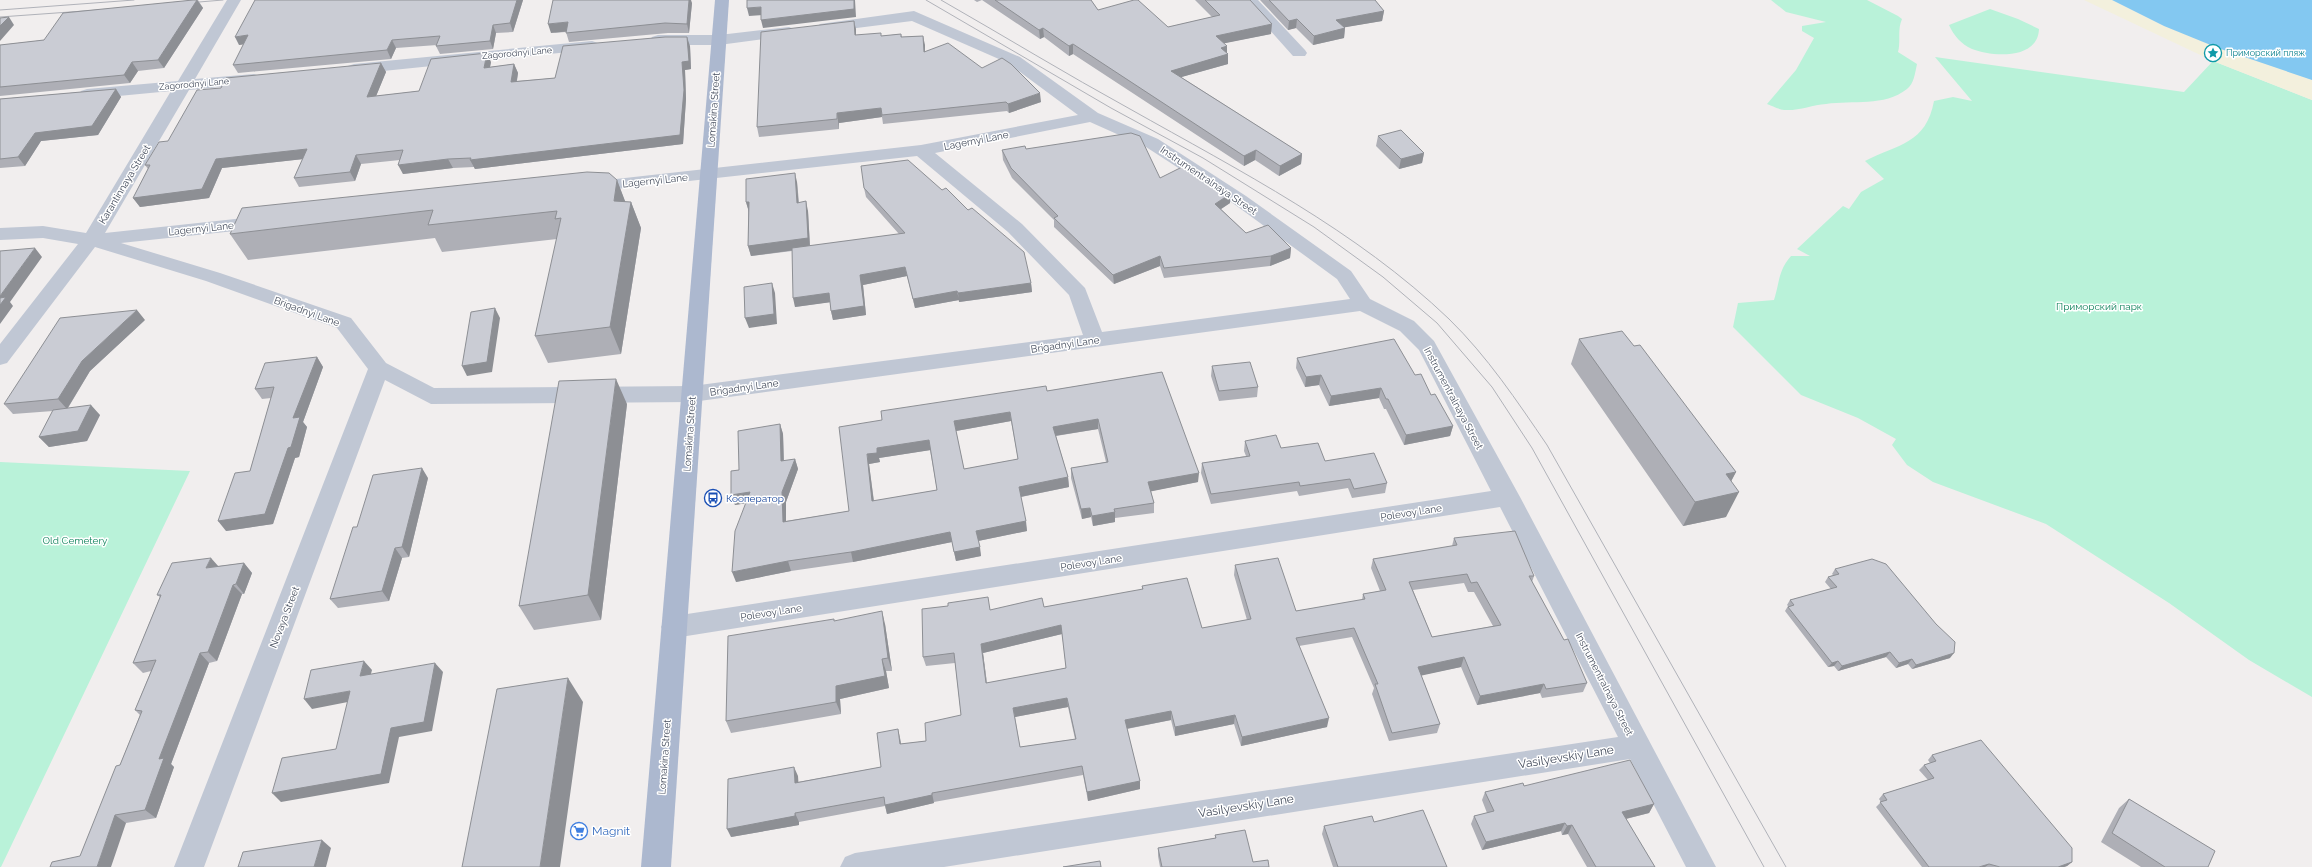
<svg xmlns="http://www.w3.org/2000/svg" width="2312" height="867" font-family="Raleway,sans-serif">
<style>
.green{fill:#b9f2d9}
.sand{fill:#f3f0dd}
.water{fill:#83c8f1}
.lines{fill:none;stroke-linecap:round;stroke-linejoin:round}
.minor{fill:#c0c7d4;fill-rule:evenodd}
.major{fill:#acb8cf;fill-rule:evenodd}
.tram{stroke:#b0b2b9;stroke-width:1}
.wall{fill:#aeafb6;fill-rule:evenodd}
.shaded-wall{fill:#8d8f94}
.building{fill:#caccd4;stroke:#8d8f94;fill-rule:evenodd}
.labels{text-anchor:middle;stroke-width:3;stroke-linejoin:round;paint-order:stroke}
.far-street-label{font-size:9px;fill:#454d5d;stroke:#fff}
.far-culture-label{font-size:9px;fill:#0d838f;stroke:#fff;text-anchor:start}
.street-label{font-size:10px;fill:#454d5d;stroke:#fff}
.park-label{font-size:10px;fill:#11835d;stroke:#fff}
.transit-label{font-size:10px;fill:#164399;stroke:#fff;text-anchor:start}
.near-street-label{font-size:12px;fill:#454d5d;stroke:#fff}
.near-shop-label{font-size:12px;fill:#366cbe;stroke:#fff;text-anchor:start}
</style>
<rect width="100%" height="100%" fill="#f1eeee"/>
<path class="green" d="M1771,0h96l31,16 4,3c-5,11 -1,22 -4,33l19,12c-2,9 -3,20 -10,25 -23,18 -54,11 -81,15 -14,1 -27,7 -42,6 -6,-1 -12,-4 -17,-6l29,-34 18,-32 -12,-7v-5l24,-4 -40,-10z
M1990,9l28,10 21,10c-1,31 -47,28 -67,20 -11,-5 -18,-13 -23,-24z
M1935,57l249,35 29,-31 99,39v597l-63,-37 -80,-57 -123,-79 -113,-42 -26,-17 -15,-20 4,-6 -38,-21 -57,-23 -68,-68 5,-24 36,-3c6,-19 4,-29 17,-44h19l-13,-7 46,-43 6,3 12,-17 23,-13 -19,-18c33,-17 61,-17 69,-60l19,-4 19,4z
M0,462l190,9 -189,396h-1z"/>
<path class="sand" d="M2084,0h28l52,26 148,54v20l-99,-39z"/>
<path class="water" d="M2112,0h200v80l-94,-32 -54,-22z"/>
<g class="lines">
<path class="minor" d="M227,0h14l-46,79 59,-5 6,2 2,3 -2,3 -6,2 -65,6 -84,143 159,-17 7,2 2,4 -2,4 -7,2 -143,15 99,30 131,45 35,45 48,25 258,-2 391,-51 -14,-40 -61,-63 -91,-76 -328,36 -6,-1 -3,-4 3,-4 6,-1 332,-37 157,-30 -70,-52 -96,-42 -87,11 -5,-2 -3,-3 3,-3 94,-13 106,46 78,56 60,26 88,57 105,75 19,28 44,22 20,20 86,156 196,370h-30l-56,-108 -686,108h-104l5,-10 10,-4 763,-116 -118,-230 -826,131 -9,-4 -4,-7 4,-7 9,-4 817,-125 -72,-141 -19,-19 -40,-20 -668,91 -261,2 -46,-24 -181,487h-30l194,-498 -31,-41 -131,-47 -111,-34 -88,116 -7,2v-21l78,-100 -35,-6 -43,2v-12l43,-2 43,7 85,-142 -84,8 -6,-2 -2,-3 2,-3 6,-2 91,-8zM1090,122l56,25 88,57 103,75 13,20 -248,33 -17,-44 -63,-64 -87,-71z
M1243,0h15l47,50 2,3 -2,3h-12z
M789,27l5,2 3,3 -3,3 -75,10h-61l-6,-2 -2,-3 2,-3 6,-2h61z
M592,41l6,2 2,3 -2,3 -244,25 -6,-2 -2,-3 2,-3 6,-2z"/>
<path class="major" d="M715,0h14l-58,867h-30z"/>
<path class="tram" d="M926,0l185,108 92,50 111,69 69,50 54,46 55,64 40,61 232,419
M941,0c63,36 125,74 189,109 110,62 226,121 319,210 38,37 68,82 98,126l239,422
M187,3l36,-3
M0,10l134,-10
M0,17l98,-7"/>
</g>
<path class="wall" d="M193,0h5l5,8 -39,60 -26,3 -8,12 -130,13v-51l44,-5z
M255,0h268l-10,32 -17,1 -3,16 -53,5 -4,-8 1,-1 -41,3 -5,11 -153,14 -5,-8 11,-21 -5,1z
M974,0h117l7,10 70,17 44,-10 -17,-17h55l21,34 -47,9 3,10 1,1v10l-47,13 121,77 -1,10 -22,12 -24,-16 -11,6 -171,-112 -4,2 -25,-19 -4,2 -58,-39 -5,2z
M1260,0h115l9,11 -2,10 -37,6 -1,11 -31,7 -17,-17 -8,2z
M692,3l-3,30h-21l-99,9 -3,-10 -15,1z
M856,29v6l25,1 20,-2 1,3 21,-1 2,16 57,16 59,34 -32,11 -2,-2 -124,13 -1,-7 -43,6v6l-80,8 -2,-10z
M690,46l1,23 -6,1 1,29 -3,45 -208,25 -1,-2 -21,1 -50,6 -3,-14 -39,4 -6,17 -56,6 -5,-9 9,-19 -81,9 -13,30 -69,9 -7,-9 15,-29 -3,-4 76,-77 160,-25 5,9 -10,24 43,-5 72,-29 -1,5 24,-3 4,9 -1,8 38,-3z
M116,89l5,8 -23,38 -57,6 -16,25 -25,2v-69z
M1378,136l46,17 -2,10 -23,6 -23,-23z
M1026,149l134,29 70,25 -9,6 25,24 45,15 -1,10 -20,8 -106,12 -4,-12 -46,18 -60,-57v-7l-42,-42 -9,-18 -1,-10z
M617,180l8,22h6l10,26 -20,126 -73,9 -13,-27 22,-97 -115,13 -7,-14 -187,22 -18,-26z
M797,182l2,20 9,9 2,35 89,-12 -33,-37 -2,-9 167,95 1,9 -73,10v-2l-44,8 -8,-32 -44,9 3,30 -33,5 -2,-9 -1,-9 -35,5 -3,-56 -41,5 -3,-10v-37l-2,-7z
M145,320l-55,51 -22,37 32,7 -13,26 -38,6 -10,-10 14,-26 -40,3 -9,-10z
M1579,339l55,7 102,126 -5,9 -5,36 -43,9 -112,-162z
M317,357l6,10 -20,55 4,5 -8,30 -4,1 -22,66 -47,7 24,-60 21,-73 -9,1 -7,-10z
M1297,358l118,17 16,20 22,31 -3,10 -46,9 -18,-36h-2l-5,-11 -50,8 -10,-21 -14,2 -9,-19z
M1212,366l46,21 -1,10 -38,4 -8,-25z
M1162,372l36,110 -47,9 3,12v10l-39,5v4l-22,4 -2,-9 -9,2 -11,-41v-10l35,-6 -8,-33 -42,7 12,41 1,10 -48,10 6,34 -49,10 3,15 -25,5 -4,-19 -99,20 -62,9 -55,11 10,-79 -11,2 -4,-10 8,-25 41,-46 3,10 1,27 11,-2 3,10 -12,33v19l63,-10 33,-91 165,-29zM1011,421l7,38 -54,10 -8,-38zM930,450l7,40 -63,11 -5,-37 11,-2 -1,-4z
M627,404l-26,216 -67,10 -15,-24z
M1245,441l36,7 44,13 62,22 -2,10 -33,5 -4,-10 -49,8 -2,-5 -86,13 -10,-31 1,-10 44,-7 -2,-5z
M428,478l-19,79 -7,1 -13,43 -51,7 -8,-9 27,-72z
M1454,538l80,38 -2,6 55,101 -4,9 -41,6 -2,-5 -63,12 -16,-38 -40,8 19,49 -3,9 -48,8 -17,-47 2,-6 -22,-51 -53,9 28,81 -86,19 -7,-22 -59,12 -4,-16 -44,9 13,52v8l-52,12 -5,-26 -149,27v1l-47,11 -2,-8 -86,16v3l-68,12 67,-61v6l83,-15 19,-29 1,6 25,-3 35,-26 -6,-52 -29,3 -3,-9 67,-47 54,-3 98,-17v-4l60,42 45,-8 -13,-45 1,-10 61,46 66,-11 1,-6 17,-3 -9,-23 2,-9 79,-13zM1464,583l4,9h6l19,34 -61,11 -19,-47zM1062,634l4,34 -79,15 -4,-30zM1068,707l7,32 -55,8 -5,-30z
M244,563l8,10 -8,21h-2l-25,67 -8,2 -38,101 3,3 -18,51 -30,5 -46,33 40,-91 20,-50 -5,-5 16,-39 -8,2 -10,-10 27,-66 -3,-2 62,-29z
M1835,569l115,89 -38,11 -4,-5 -12,4 -10,-11 -48,14 -4,-5 -6,1 -43,-56 3,-5 -1,-1 3,-5 41,-11 -6,-7 3,-5 5,-2 -1,-1z
M834,621l51,3 7,47h-6l3,17 -49,11 1,15 -110,19 -5,-12z
M1932,755l140,107 -5,4 -3,1h-142l-46,-60 5,-5 -2,-3 4,-5 45,-14 -9,-10 5,-5 6,-2 -2,-3z
M1524,786l130,18 -5,9 -23,6 29,48h-68l-19,-33 -6,1 -1,-4 -79,19 -11,-26 3,-8 13,-3 -5,-13 3,-8z
M2129,799l79,68h-67l-40,-25 18,-34z
M1374,822l73,45h-114l-11,-33 2,-8z
M1215,835l38,27 16,5h-109l-2,-11v-8l57,-10z"/>
<path class="shaded-wall" d="M197,0l6,8 -39,60 -6,-8z
M517,0h6l-10,32 -3,-9z
M689,0h2l1,3 -3,30 -2,-9z
M854,0h1l1,17 -93,11 -2,-8z
M761,7l2,8 -14,1 -2,-8z
M1384,11l-2,10 -47,8 1,-9z
M9,17l5,8 -14,16v-15z
M1297,19l-1,9 -8,2 1,-9z
M854,21l2,8v15l-1,-9z
M568,22l3,9 -20,2 -3,-9z
M1272,24l-1,10 -55,11v-9z
M493,25l3,8 -3,16 -3,-8z
M1043,28l1,9 -4,2 -1,-9z
M1345,28l-1,10 -31,7 1,-9z
M248,35l5,8 -14,2 -4,-8z
M923,36l2,9v16l-1,-9z
M687,37l3,9 1,23 -6,1 1,29 -3,45 -208,25 -5,-9 212,-98z
M392,40l4,8 -5,11 -4,-9z
M1073,44v10l-4,2v-10z
M1227,46v9l1,-1v10l-57,16v-9l50,-23z
M487,53l4,9 -3,15 -4,-9z
M132,62l6,9 -8,12 -6,-8z
M381,63l5,9 -14,34 -5,-9z
M514,64l4,9 -3,18 -4,-9z
M116,89l5,8 -23,38 -57,6 -16,25 -7,-9 17,-24z
M1040,93l1,9 -32,11 -1,-9z
M881,108l1,9 -43,6v6l-2,-16z
M307,149l6,9 -91,10 -13,30 -69,9 -7,-9 83,-39z
M1256,150l-1,10 -11,6v-10z
M1424,153l-2,10 -23,6 2,-10z
M1302,154l-1,10 -22,12 1,-10z
M356,155l5,9 -6,17 -5,-9z
M448,159l5,9 -50,6 -5,-9z
M795,173l2,9 2,30 -2,-9z
M617,180l10,26 -13,-5z
M1230,194v9l-15,10v-9z
M806,201l2,10 2,37 -59,8 -3,-10z
M631,202l10,26 -20,126 -11,-27z
M746,202h3v10z
M35,248l7,9 -32,45 3,4 -13,18v-28z
M1291,248l-1,10 -20,8 1,-10z
M1160,256v10l-46,18 -1,-9z
M905,267l2,9 -44,9 3,30 -33,5 -2,-9 29,-36z
M772,283l3,10 2,31 -28,4 -4,-10z
M1031,283l1,9 -73,10 -1,-9z
M957,291l2,9 -44,8 -2,-9z
M829,293l3,9 -37,5 -2,-9z
M495,308l5,10 -8,54 -25,4 -5,-10z
M137,310l8,10 -55,51 -23,38 -9,-10 24,-38z
M317,357l6,10 -20,55 4,5 -8,30 -4,1 -22,66 -47,7 -8,-10 75,-103z
M1321,375l-2,10 -14,2 1,-10z
M616,379l11,25 -26,216 -13,-25z
M1381,388l-2,10 -50,8 2,-10z
M91,405l9,10 -13,26 -38,6 -10,-10z
M1010,412l1,9 -55,10 -2,-10z
M1098,419v10l-44,7 -1,-9z
M780,424l3,10 1,37 -3,-10z
M1453,426l-3,10 -46,9 2,-10z
M929,440l2,10 -52,8 1,4 -11,2 6,47 -3,-10 -5,-47 10,-6z
M795,459l3,10 -12,33v29l-3,-9 -1,-30z
M422,468l6,10 -19,79 -7,-10z
M1736,472l-12,23 15,-3 -13,25 -43,9 12,-24 31,-28z
M1199,473l-1,9 -50,10v-10z
M1068,477l1,10 -49,10 -1,-10z
M750,492l4,10 -19,3 -4,-10z
M1090,508l1,9 -9,2 -1,-10z
M1115,512v10l-22,4 -1,-10z
M1026,521l1,10 -49,10 -2,-10z
M950,532l2,10 -99,20 -2,-10z
M980,547l1,9 -25,5 -2,-9z
M395,548l7,10 -13,43 -7,-10z
M211,558l8,9 -13,1z
M788,561l3,10 -55,11 -4,-10z
M244,563l8,10 -8,21 -8,-10z
M233,585l9,9 -25,67 -9,-9z
M882,611l3,13 7,47 -4,-13z
M1061,625l1,9 -79,19 5,39 -7,-48z
M1890,652l-4,5 -48,14 4,-5z
M200,653l9,10 -38,101 3,3 -18,51 -11,-8 14,-51z
M1954,653l-4,5 -38,11 4,-4z
M1464,657l-3,10 -46,10 3,-10z
M882,659l4,12 3,17 -49,11 1,15 -5,-12v-16z
M1912,659l-4,5 -12,4 3,-5z
M364,661l8,9 -4,15 -8,-9z
M1838,661l-4,5 -6,1 4,-4z
M435,663l8,9 -11,59 -33,6 -10,46 -108,19 -9,-9 119,-65z
M568,678l15,24 -23,165h-20z
M1544,684l-4,9 -63,12 3,-9z
M350,691l8,9 -46,9 -8,-10z
M1067,698l1,9 -53,10 -2,-9z
M1171,711v9l-46,9v-9z
M1235,715l-1,9 -59,12v-9z
M1329,718l-2,9 -86,19 1,-9z
M898,729l2,9 2,15 -2,-9z
M794,767l4,9 1,15 -4,-8z
M1140,781v8l-52,12 -1,-9z
M932,793l2,10 -47,11 -2,-9z
M1654,804l-5,9 -32,8 5,-9z
M795,813l4,9v3l-68,12 -4,-8z
M115,815l11,8 -15,44h-14z
M1565,823l-4,8 -79,19 4,-8z
M1572,825l-4,9 -6,1 5,-9z
M322,840l9,8 -5,19h-12z
M2072,862l-5,4 -3,1h-6z
M1989,864l-4,3h-6z"/>
<path class="building" d="M193,0h4l-39,60 -26,2 -8,13 -124,12v-42l44,-5 19,-27z
M255,0h262l-7,23 -17,2 -3,16 -54,5 4,-10 -48,4 -5,10 -154,15 15,-30 -13,2z
M553,0h136l-2,24 -22,-1 -99,10 2,-11 -20,2z
M747,0h107v9l-93,11v-13l-14,1z
M995,0h96l7,10 36,-10h4l30,27 52,-12 -15,-15h45l22,24 -56,12 11,10 -6,2 7,6 -57,17 131,83 -22,12 -24,-16 -12,6 -171,-112 -4,2 -26,-18 -4,2z
M1269,0h106l9,11 -48,9 9,8 -31,8 -17,-17 -8,2z
M9,17l-9,9v-8z
M854,21l1,14 26,-2v3l20,-2v3l22,-1 1,16 24,-9 34,25 20,-10 9,6 29,29 -32,11 -2,-2 -124,13 -1,-7 -44,5v6l-80,8 4,-95z
M665,37h22l2,24 -7,1 2,28 -4,45 -210,25 1,-2 -23,1 -50,6 5,-15 -47,5 -6,17 -56,6 13,-29 -91,10 -14,30 -69,9 17,-33h-5l14,-23 9,-1 29,-51 24,-2 5,-10 155,-15 -14,34 52,-6 12,-32 56,-6 -3,15 30,-4 -3,18 44,-4 8,-32z
M116,89l-24,37 -57,7 -17,24 -18,2v-60z
M1401,130l23,23 -23,6 -23,-23z
M1131,133l9,3 20,42 24,-12 46,28 -15,10 31,29 22,-8 23,23 -20,8 -107,12 -4,-12 -47,19 -59,-57 4,-2 -47,-48 -9,-18 23,-4 1,3z
M908,160l34,30 4,-2 22,22 4,-2 52,44 7,31 -73,10 -1,-2 -44,8 -8,-32 -45,8 4,31 -33,5 -2,-18 -36,5 -1,-50 113,-15 -41,-45 -3,-22z
M587,172l22,1 8,7 -3,21 17,1 -21,125 -75,9 26,-118 -6,1 2,-8 -129,14 5,-15 -203,24 12,-26z
M795,173l2,30 9,-2 2,37 -60,8 1,-44h-3v-23z
M35,248l-35,48v-45z
M772,283l2,31 -29,4 -1,-31z
M6,297l-6,8v-7z
M495,308l-8,54 -25,4 9,-54z
M137,310l-55,51 -24,38 -54,5 56,-86z
M1622,331l12,15 6,-1 96,127 -10,2 13,18 -44,10 -116,-163z
M1394,339l21,36 6,-1 10,21 4,-1 18,32 -47,9 -18,-36h-2l-5,-11 -50,8 -10,-21 -15,2 -9,-19z
M317,357l-24,61 7,-1 -9,30 -3,1 -23,66 -47,7 17,-48 15,-2 24,-84 -19,2 10,-26z
M1250,362l8,25 -39,4 -7,-25z
M1162,372l37,101 -51,9 6,21 -40,6 1,3 -23,4 -2,-8 -9,1 -10,-41 37,-6 -10,-43 -45,8 15,50 -49,10 7,34 -50,10 4,16 -26,5 -4,-20 -99,20 -63,9 -56,11 3,-41 15,-39 -19,3v-24l8,-1 -1,-39 42,-7 1,37 14,-2 -13,33 1,30 66,-11 -10,-84 43,-7 -1,-9 165,-25 1,5zM1010,412l8,47 -54,10 -10,-48zM929,440l8,50 -65,11 -5,-47 10,-1v-5z
M616,379l-28,216 -69,11 40,-225z
M91,405l-13,26 -39,6 14,-27z
M1276,435l5,13 37,-5 7,18 49,-8 13,30 -33,6 -4,-10 -50,7 -1,-4 -88,12 -9,-31 48,-7 -5,-15z
M422,468l-20,79 -7,1 -13,43 -52,8 23,-72h4l16,-52z
M1515,531l19,45h-5l35,64 4,-1 19,44 -41,6 -2,-5 -64,12 -16,-39 -46,10 22,57 -48,9 -17,-49h3l-24,-56 -58,10 33,80 -87,19 -7,-22 -60,12 -4,-16 -46,9 15,61 -53,11 -5,-26 -150,27v2l-47,10 -1,-8 -89,16v3l-68,13 1,-50 66,-12 1,16 86,-16 -4,-34 21,-4 2,15 26,-3 -1,-18 36,-8 -7,-62 -31,4 -1,-48 26,-3v-3l40,-6 2,13 52,-12 2,9 99,-18 -1,-3 45,-8 15,50 49,-9 -16,-54 43,-7 18,53 69,-12 -2,-5 23,-4 -13,-31 84,-14 -3,-7zM1467,574l4,9 6,-1 24,43 -69,12 -23,-55zM1061,625l5,43 -80,15 -5,-39zM1067,698l9,41 -56,8 -7,-39z
M211,558l-5,10 38,-5 -8,21 -3,1 -25,67 -8,1 -41,106 5,-1 -19,52 -30,5 -18,52h-47l2,-5 28,-6 36,-90 4,-1 22,-54 -7,-1 21,-50 -23,3 28,-68h-4l15,-32z
M1872,559l14,5 50,60 19,18 -1,11 -38,12 -4,-6 -13,4 -9,-11 -48,14 -4,-5 -6,2 -44,-56 6,-2 -4,-5 47,-13 -9,-10 11,-3 -4,-5z
M882,611l6,47 -6,1 3,17 -49,10v16l-110,19 2,-85 106,-17v2z
M364,661l-4,15 75,-13 -11,59 -33,6 -10,46 -109,19 10,-35 54,-9 14,-58 -46,8 7,-29z
M568,678l-28,189h-78l35,-178z
M1981,740l91,108v14l-14,5h-58l-11,-3 -10,3h-50l-49,-65 7,-2 -4,-6 51,-16 -10,-13 12,-4 -4,-6z
M1630,760l24,44 -32,8 33,55h-59l-24,-42 -5,1 -2,-3 -79,19 -12,-26 20,-5 -9,-19 38,-9 1,3z
M2129,799l86,52 -7,16h-43l-53,-34z
M1423,810l24,57h-109l-14,-41 48,-10 2,6z
M1245,830l8,32 15,-2 1,7h-107l-4,-19 58,-10 -1,-3z
M322,840l-8,27h-76l5,-15z
M1100,861l1,6h-38z"/>
<defs>
<g id="sight-ring" transform="scale(0.9)"><circle r="9.5" fill="#fff" stroke="#0f9aa8" stroke-width="1.5"/><path d="M0-6L1.8-2.2L6-1.7L2.9 1.2L3.7 5.4L0 3.3L-3.7 5.4L-2.9 1.2L-6-1.7L-1.8-2.2Z" fill="#0f9aa8"/></g>
<g id="bus-ring" transform="scale(0.9)"><circle r="9.5" fill="#fff" stroke="#1a4fb4" stroke-width="1.5"/><path d="M-5-6H5V4H4V6H2V4H-2V6H-4V4H-5ZM-3.5-4V0h7V-4ZM-3.5 1.2v1.5H-2V1.2ZM2 1.2v1.5H3.5V1.2Z" fill="#1a4fb4"/></g>
<g id="supermarket-ring" transform="scale(0.9)"><circle r="9.5" fill="#fff" stroke="#3f7fe0" stroke-width="1.5"/><path d="M-6-5.5h2.5l.6 2H6L4.5 2H-2.5L-4.4-4H-6ZM-1.5 3.2a1.3 1.3 0 1 0 .1 0ZM3 3.2a1.3 1.3 0 1 0 .1 0Z" fill="#3f7fe0"/></g>
</defs>
<g fill-rule="evenodd">
<use href="#sight-ring" x="2213" y="53"/>
<use href="#bus-ring" x="713" y="498"/>
<use href="#supermarket-ring" x="579" y="831"/>
</g>
<g class="labels">
<g class="far-street-label">
<text transform="translate(517 53) rotate(-5)" y="3">Zagorodnyi Lane</text>
<text transform="translate(194 84) rotate(-5)" y="3">Zagorodnyi Lane</text>
</g>
<g class="far-culture-label">
<text x="2226" y="56">Приморский пляж</text>
</g>
<g class="street-label">
<text transform="translate(713 110) rotate(-86)" y="4">Lomakina Street</text>
<text transform="translate(976 140) rotate(-11)" y="4">Lagernyi Lane</text>
<text transform="translate(655 180) rotate(-6)" y="4">Lagernyi Lane</text>
<text transform="translate(1209 180) rotate(34)" y="4">Instrumentralnaya Street</text>
<text transform="translate(124 184) rotate(-59)" y="4">Karantinnaya Street</text>
<text transform="translate(201 228) rotate(-6)" y="4">Lagernyi Lane</text>
<text transform="translate(307 311) rotate(20)" y="4">Brigadnyi Lane</text>
<text transform="translate(1065 344) rotate(-8)" y="4">Brigadnyi Lane</text>
<text transform="translate(744 387) rotate(-8)" y="4">Brigadnyi Lane</text>
<text transform="translate(1454 398) rotate(62)" y="4">Instrumentralnaya Street</text>
<text transform="translate(689 434) rotate(-86)" y="4">Lomakina Street</text>
<text transform="translate(1411 512) rotate(-9)" y="4">Polevoy Lane</text>
<text transform="translate(1091 562) rotate(-9)" y="4">Polevoy Lane</text>
<text transform="translate(771 612) rotate(-9)" y="4">Polevoy Lane</text>
<text transform="translate(284 617) rotate(-69)" y="4">Novaya Street</text>
<text transform="translate(1605 684) rotate(63)" y="4">Instrumentralnaya Street</text>
<text transform="translate(664 757) rotate(-86)" y="4">Lomakina Street</text>
</g>
<g class="park-label">
<text x="2099" y="310">Приморский парк</text>
<text x="75" y="544">Old Cemetery</text>
</g>
<g class="transit-label">
<text x="726" y="502">Кооператор</text>
</g>
<g class="near-street-label">
<text transform="translate(1566 757) rotate(-9)" y="4">Vasilyevskiy Lane</text>
<text transform="translate(1246 806) rotate(-9)" y="4">Vasilyevskiy Lane</text>
</g>
<g class="near-shop-label">
<text x="592" y="835">Magnit</text>
</g>
</g>
</svg>
